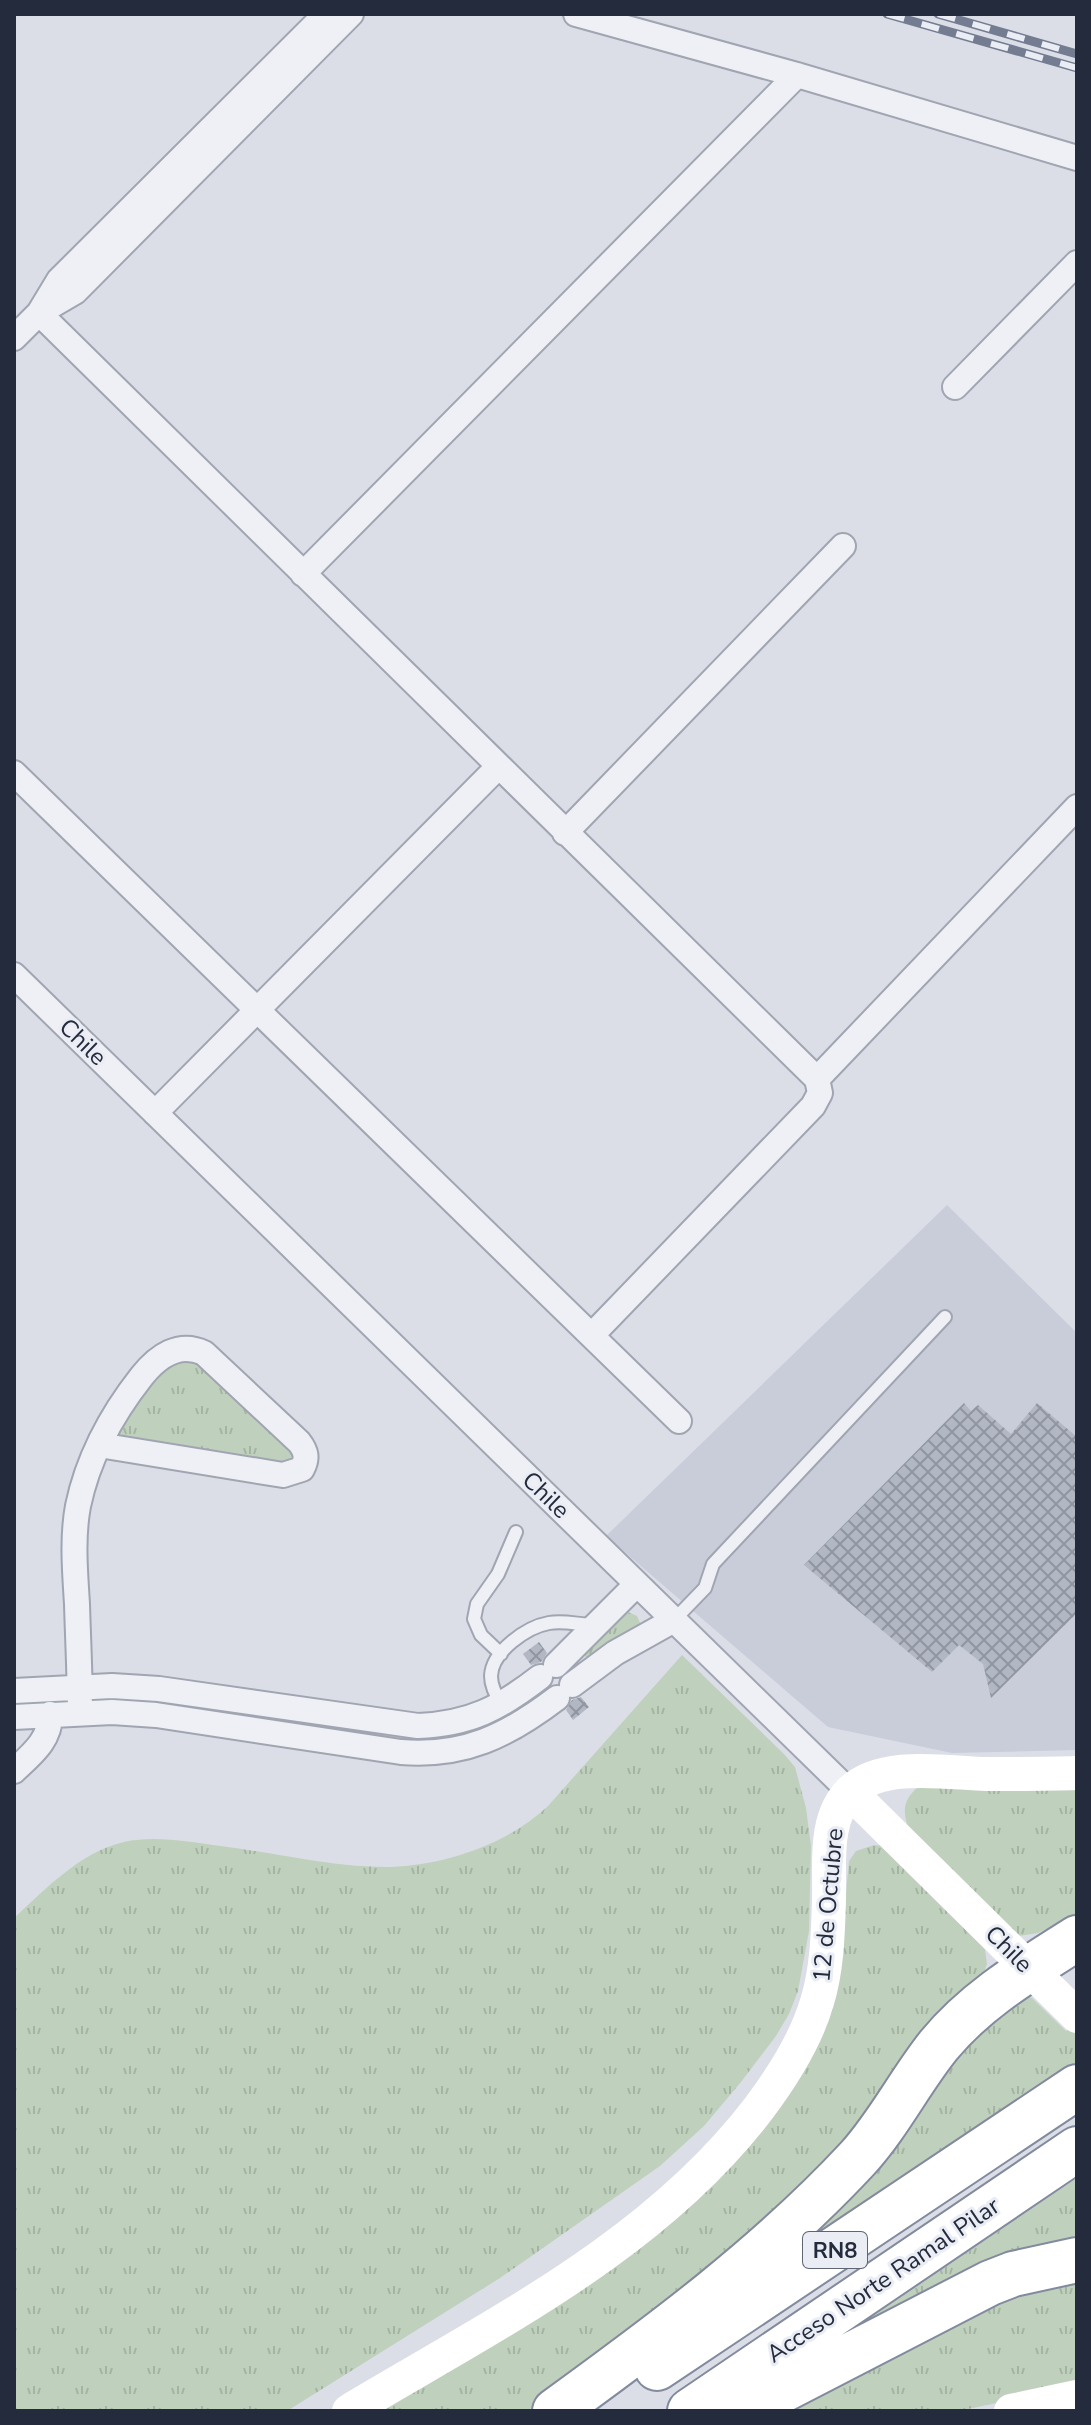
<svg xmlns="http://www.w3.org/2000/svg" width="1091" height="2425" font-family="'Nunito Sans',sans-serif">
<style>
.built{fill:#c9cdd9}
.grass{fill:url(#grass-tufts)}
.building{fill:url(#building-cross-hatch)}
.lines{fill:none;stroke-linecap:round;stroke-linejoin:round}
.lane-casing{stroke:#a0a5b1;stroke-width:16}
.street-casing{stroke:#a0a5b1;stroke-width:28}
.highway-casing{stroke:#828a9e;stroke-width:48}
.lane{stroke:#eef0f5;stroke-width:12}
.street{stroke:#eef0f5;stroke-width:24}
.secondary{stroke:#fff;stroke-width:34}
.highway{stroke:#fff;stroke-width:44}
.rail-casing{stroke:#747c91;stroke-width:9}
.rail{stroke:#eaedf4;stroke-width:6;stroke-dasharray:18;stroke-linecap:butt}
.labels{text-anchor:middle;stroke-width:6;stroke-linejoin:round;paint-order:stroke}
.shield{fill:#eaedf4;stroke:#5f6574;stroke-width:2}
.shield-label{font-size:22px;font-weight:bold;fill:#242b3d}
.street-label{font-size:24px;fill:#242b3d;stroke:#eaedf4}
</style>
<defs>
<pattern id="grass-tufts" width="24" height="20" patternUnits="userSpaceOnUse" patternTransform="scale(2)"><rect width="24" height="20" fill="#bfd1bc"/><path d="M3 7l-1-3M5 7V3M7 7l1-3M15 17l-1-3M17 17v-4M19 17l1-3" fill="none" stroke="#a4b4a2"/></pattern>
<pattern id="building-cross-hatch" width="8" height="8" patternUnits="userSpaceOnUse" patternTransform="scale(2)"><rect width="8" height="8" fill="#b2b7c4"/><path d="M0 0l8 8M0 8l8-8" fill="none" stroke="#9195a0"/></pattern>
</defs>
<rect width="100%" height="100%" fill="#dbdee7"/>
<path class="built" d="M947,1205l130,128v417l-125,3 -124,-26 -222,-191z"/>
<path class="grass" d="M189,1354l55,45 53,58 -5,7 -168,-24 -6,-8 1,-6 40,-56z
M628,1612l9,4 4,9 -52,35 -5,-5c10,-16 26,-36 44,-43z
M682,1655l102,99 11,13 11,41 5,38 -2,85 -11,60 -9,23 -13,22 -35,46 -37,44 -44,40 -160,112 -213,133h-273v-493c32,-29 66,-66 110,-76 31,-7 66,0 97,4 56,7 114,22 170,21 55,-2 117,-23 157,-61z
M146,1698l317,30h31l-66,19 -323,-45z
M1077,1783v131l-39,19 -19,3 -110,-106c-7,-19 -6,-30 9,-43z
M874,1845l11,1 100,103 2,15 -4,11 -156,198 -206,176 -94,62h-162l360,-248 117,-229 7,-73 7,-10z
M1024,1995l8,3 34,33 11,-8v39l-179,116 -184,125 240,-254z
M1077,2178v71l-223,80z
M1077,2268v118l-118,25h-201l34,-18z"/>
<path class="building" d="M964,1403l7,8 7,-6 33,29 26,-31 40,34v176l-86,85 -8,-34 -24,-19 -27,27 -128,-107z
M539,1642l8,11 -6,9 -10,3 -8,-11z
M581,1697l8,10 -16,13 -7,-10 6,-10z"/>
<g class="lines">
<g class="lane-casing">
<path id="lane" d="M674,1620l31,-32 8,-24 232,-247
M501,1654l-20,-19 -7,-16 3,-15 21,-30 18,-42
M502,1705c-6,-9 -11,-18 -11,-29 1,-25 36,-49 58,-53 15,-3 30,2 44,2"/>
</g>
<g class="street-casing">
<path id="street" d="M326,14l-267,266 -20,33 36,-21 276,-278
M576,14l221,61 280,83
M14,338l25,-25 778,766 3,14 -7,13 -221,229
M955,387l122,-124
M303,574l494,-499
M14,773l665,648
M565,833l278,-287
M14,975l836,817
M817,1079l260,-272
M155,1113l343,-346
M556,1665l81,-81
M572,1685l43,-32 59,-33
M14,1691l98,-5 47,3 259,37c52,-2 82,-18 122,-49
M80,1713c0,-36 -2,-73 -3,-109 -2,-32 -5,-66 1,-98 10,-48 34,-92 64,-130 16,-20 37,-35 62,-23l95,89c7,9 9,16 3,27l-19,6 -184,-30
M14,1717l98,-5 44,3 245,37c63,5 106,-16 156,-54
M14,1771c17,-16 37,-31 36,-57"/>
</g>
<g class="highway-casing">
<path id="highway" d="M657,2368l420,-281
M555,2411c106,-77 213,-156 303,-253 31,-34 52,-77 81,-113 38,-46 88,-75 138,-107
M690,2411l387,-262
M742,2411l248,-128 23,-9 64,-14"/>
</g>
<use href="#lane" class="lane"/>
<use href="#street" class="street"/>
<path class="secondary" d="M850,1792l227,224
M349,2411c145,-87 305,-165 410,-303 24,-32 47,-68 58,-106 10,-32 11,-68 12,-102 1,-35 -6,-82 22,-109 32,-30 96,-18 135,-17 30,0 61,0 91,-1
M1011,2411l66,-14"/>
<use href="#highway" class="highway"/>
<g class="rail-casing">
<path id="rail" d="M887,14l190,54
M938,14l139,40"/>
</g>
<use href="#rail" class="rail"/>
</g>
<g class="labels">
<rect class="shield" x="803" y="2232" width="64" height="36" rx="6"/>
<g class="shield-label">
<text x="835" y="2258">RN8</text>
</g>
<g class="street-label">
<text transform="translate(83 1042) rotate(44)" y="8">Chile</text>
<text transform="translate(546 1495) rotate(44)" y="8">Chile</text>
<text transform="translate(828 1905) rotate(-85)" y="8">12 de Octubre</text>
<text transform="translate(1009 1949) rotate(45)" y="8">Chile</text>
<text transform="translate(883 2280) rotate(-34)" y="8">Acceso Norte Ramal Pilar</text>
</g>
</g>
<rect width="1091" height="2425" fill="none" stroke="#242b3d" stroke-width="32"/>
</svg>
